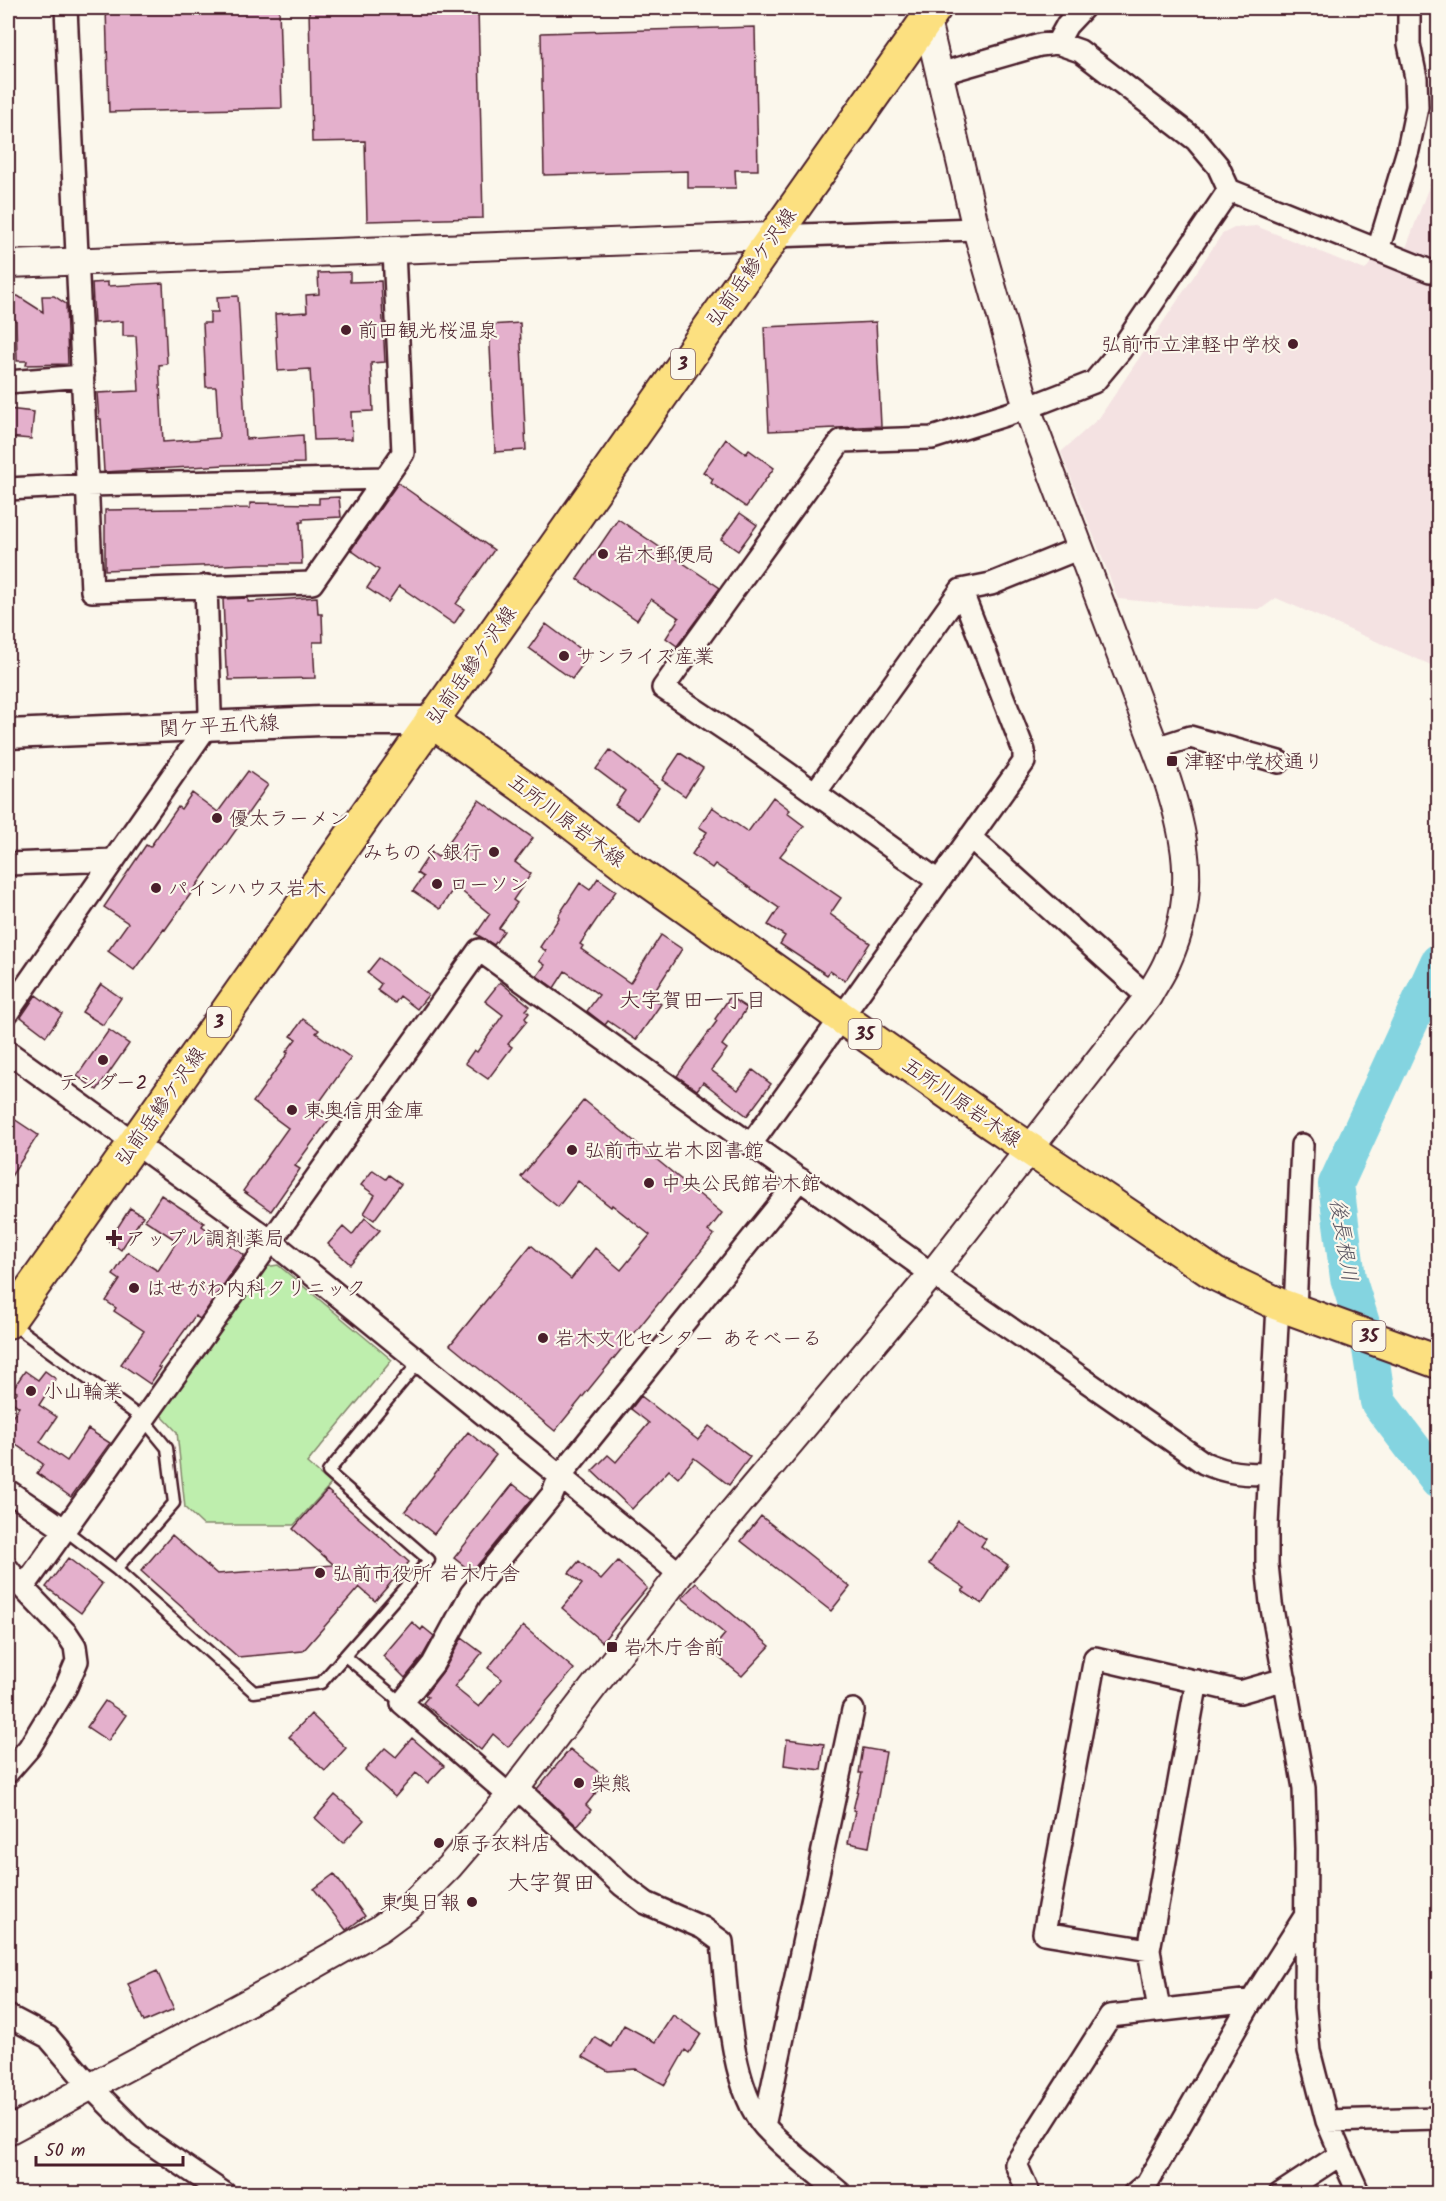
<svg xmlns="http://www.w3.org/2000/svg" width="1446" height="2201" font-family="Kalam,'Klee One',sans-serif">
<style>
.built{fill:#f4e2e2}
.green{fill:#beeead;stroke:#84866c;stroke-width:1.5}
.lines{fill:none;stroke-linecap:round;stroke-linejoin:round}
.river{stroke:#84d4e0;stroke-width:36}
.building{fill:#e4b0cc;stroke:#4a1f2b;stroke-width:1.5}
.service-casing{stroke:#4a1f2b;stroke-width:15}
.minor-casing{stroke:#4a1f2b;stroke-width:26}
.tertiary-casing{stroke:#4a1f2b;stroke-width:30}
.secondary-casing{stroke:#4a1f2b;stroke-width:33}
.primary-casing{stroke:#4a1f2b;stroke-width:36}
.service{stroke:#fbf7ec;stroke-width:10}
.minor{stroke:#fbf7ec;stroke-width:21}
.tertiary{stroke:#fbf7ec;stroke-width:26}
.secondary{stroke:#fbf7ec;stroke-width:28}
.primary{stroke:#fce080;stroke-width:32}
.poi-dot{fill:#4a1f2b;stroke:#fbf7ec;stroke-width:2}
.labels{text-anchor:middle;stroke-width:4.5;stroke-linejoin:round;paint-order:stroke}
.shield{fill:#fbf7ec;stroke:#7f6065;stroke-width:1.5}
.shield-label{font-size:18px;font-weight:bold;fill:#4a1f2b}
.street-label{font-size:20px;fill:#4a1f2b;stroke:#fbf7ec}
.poi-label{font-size:20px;fill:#4a1f2b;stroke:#fbf7ec;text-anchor:start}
.neighbourhood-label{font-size:21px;fill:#4a1f2b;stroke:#fbf7ec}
.water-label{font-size:21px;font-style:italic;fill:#5b5561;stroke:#fbf7ec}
.quarter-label{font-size:22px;fill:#4a1f2b;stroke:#fbf7ec}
</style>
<rect width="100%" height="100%" fill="#fbf7ec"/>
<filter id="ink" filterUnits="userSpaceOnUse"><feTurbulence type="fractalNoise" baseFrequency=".0167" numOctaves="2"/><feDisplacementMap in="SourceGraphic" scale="12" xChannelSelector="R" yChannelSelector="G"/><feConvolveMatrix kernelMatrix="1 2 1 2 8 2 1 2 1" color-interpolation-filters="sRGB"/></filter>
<g filter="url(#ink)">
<path class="built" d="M1438,162v506l-162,-70 -15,11 -55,-2 -88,-8 -57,-147 38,-34 123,-184 12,-6 22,-2 109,44 23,-29 18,7z"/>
<path class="green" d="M278,1265l114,95 -85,103 24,21 -37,41h-91l-18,-17 -8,-76 -17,-18 105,-147z"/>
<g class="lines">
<path class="river" d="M1438,962l-102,222 12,94 22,71 8,53 60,79"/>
</g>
<path class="building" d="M106,8h173l3,100 -173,4z
M403,8h75l5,210 -116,3 -2,-80 -53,1 -3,-132z
M755,27l3,143h-23l1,18h-48v-17l-144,4 -3,-142z
M350,272v10l31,-1 4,81 -14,1 2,48 -22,1 1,27 -38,1 -4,-71 -32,2 -3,-57 32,-2 -1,-17 13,-1 -1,-21z
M108,282v4l55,-3 4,81 -8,1 4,77 56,-4 -3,-51h-10l-3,-64h7v-11h8l-1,-15 21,-1 8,143 57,-4 1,28 -79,2 -121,7 -3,-53h-2l-2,-26 42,-2 -3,-55h-13v-15l-29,2 -2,-40z
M8,296h10l25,16 -1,-16h12l12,8 2,60 -42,1 1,-4h-10l-1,-41h-8z
M876,322l5,104 -112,5 -5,-104z
M520,323l6,127 -31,2 -6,-127z
M8,409l26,3 -3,27 -23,-2z
M726,439l20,15 3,-4 25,18 -28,39 -35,-24 2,-4 -10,-7z
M398,483l96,67 -38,54 8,5 -10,15 -55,-38 -11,16 -21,-14 12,-18 -28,-20z
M339,497l2,20 -38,2v3h-3l2,42h-54l-143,6v-60l145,-2v-5l69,1v-6z
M740,513l17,12 -19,26 -17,-12z
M618,519l102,69 -43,58 -11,-8 13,-20 -28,-19 -14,21 -60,-41z
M317,597l1,17h4l1,28h-10l2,36 -86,2 -1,-12h-2l-3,-69 25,-1v4z
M546,624l43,32 -17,23 -43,-31z
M610,750l49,38 -21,32 -23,-15 10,-14 -29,-22z
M680,753l23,15 -18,28 -23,-16z
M248,771l20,14 -103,145 -1,-1 -30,41 -26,-19 20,-28 -24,-16 42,-62 4,2 28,-40 3,2 11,-16 26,19z
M773,797l17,13 -3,3 17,13 -24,30 61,42 -11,16 40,29 -25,38 -15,-10 -3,4 -47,-31 5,-8 -17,-11 11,-17 -64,-44 -3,4 -20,-14 15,-22 -8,-5 13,-20 36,25z
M479,800l54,38 -18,24 16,12 -18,26 4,3 -18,25 5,3 -10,14 -18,-11 14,-20 -35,-28 -15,23 -27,-18 10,-14 -6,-4 14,-21 7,5z
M598,878l18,13 -36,53 3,2 -2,3 49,34 31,-48 21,14 -31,48 10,7 -25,36 -28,-19 -3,4 -18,-14 12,-16 -34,-24 -11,17 -17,-12 8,-11 -6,-4 7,-10 -6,-4 19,-29 -1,-2 22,-33 10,7z
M379,958l49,37 -11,14 -17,-13 -5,7 -18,-13 4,-6 -14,-11z
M500,982l30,24 -4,4 3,3 -4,5 2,3 -19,23 4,3 -24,32 -23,-16 9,-13 3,2 26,-37 -18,-14z
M101,984l20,14 -18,27 -21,-13z
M36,995l26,19 -16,22 -25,-19z
M730,997l17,11 -25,37 5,4 -16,21 27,20 15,-20 18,14 -24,32 -44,-34 -6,8 -20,-14 40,-55 -2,-2z
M303,1019l16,11 -3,3 35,25 -35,49 15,10 -36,49 5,3 -29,42 -28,-20 45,-63 -35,-26 35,-49 -2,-1 10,-13 -5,-3z
M109,1030l20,14 -32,46 -20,-14z
M584,1100l138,113 -14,18 6,4 -159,196 -105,-86 81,-100 40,34 24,-31 26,22 29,-35 -38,-30 -1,2 -33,-26 -20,26 -37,-30z
M8,1115l30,20 -30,46z
M373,1170l13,9 3,-4 12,9 -27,36 -10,-7 11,-18 -14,-10z
M161,1195l43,28 -2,3 42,29 -44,64 -5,-3 -37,51 3,1 -11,16 -29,-20 23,-33 -30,-20 2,-3 -10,-7 14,-21 -7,-5 15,-23 30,19 19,-30 -32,-21z
M130,1208l13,8 -22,34 -12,-9z
M365,1218l15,12 -30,34 -22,-20 15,-17 9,8z
M25,1371l13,9 7,-9 11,8 -17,26 18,12 -17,25 27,19 21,-32 22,14 -39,54 -34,-24 6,-9 -35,-25v-16l11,-16 -8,-6 6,-9 -5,-2z
M641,1396l57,44 11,-14 41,31 -21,28 -35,-27 -16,20 -9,-8 -37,39 -40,-38 16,-16 8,7 33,-39 -18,-14z
M468,1432l28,23 -62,79 -29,-23z
M513,1484l19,15 -60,73 -18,-14z
M327,1490l82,72 -34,39 -16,-14 -56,64 -65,6 -97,-86 31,-36 45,39 117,-9 -41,-36z
M761,1516l89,71 -19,24 -90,-70z
M958,1520l28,19 -5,7 27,19 -26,39 -20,-13 3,-3 -36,-24z
M68,1558l34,26 -21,29 -35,-26z
M579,1561l22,19 17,-19 29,27 -45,54 -40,-34 20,-24 -13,-11z
M696,1583l74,63 -28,30 -31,-25 14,-17 -43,-36z
M412,1622l9,8 2,-3 11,9 -12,21 -17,21 -22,-22z
M523,1626l51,43 -66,78 -15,-13 -12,16 -58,-47 5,-6 -3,-2 19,-25 18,-32 20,15 -28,34 25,20 23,-28 -14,-11z
M105,1701l21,14 -18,26 -21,-14z
M311,1714l35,34 -21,23 -36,-34z
M412,1738l32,28 -16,17 -12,-10 -21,24 -30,-27 20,-22 11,9z
M787,1739l37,5 -3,26 -37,-5z
M863,1748l23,4 -17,95 -21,-4 7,-32 -2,-1 9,-37h-3z
M570,1749l37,30 -21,26 5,5 -14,16 -40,-37z
M335,1795l29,25 -21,23 -28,-25z
M334,1874l31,42 -19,14 -32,-41z
M157,1971l17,38 -30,13 -16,-38z
M673,2015l28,19 -12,19 -4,-3 -20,35 -29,-16 -28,2 -25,-14 12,-20 16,10 13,-22 31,17z"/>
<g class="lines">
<g class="service-casing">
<path id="service" d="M11,1323l133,97 23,28 7,55 -58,66
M65,1530l51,39 138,123 67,-9 108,-123 -101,-88 91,-110
M345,1656l57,47"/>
</g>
<g class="minor-casing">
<path id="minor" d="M66,8l26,583 220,-8 91,-130 -9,-203
M1057,43l10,-18 16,-17
M939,74l101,-29 17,-2 23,8 116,89 22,26 11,24 201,81
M773,236l203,-7
M1378,250l30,-100 9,-43 -1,-29 -7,-34v-36
M8,382l75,-6
M8,489l79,-4 299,-7
M1156,748l34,-11 89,25
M815,793l146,-203 30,-6 89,-36
M970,837l178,160
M8,864l106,-4
M938,881l-194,-139 -81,-54 178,-247 91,-3 95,-30 67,-26 26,-31 109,-161
M8,1012l199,-286 3,-15 -4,-125
M8,1052l263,189 409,333
M751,1144l273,-382v-11l-63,-161
M1278,1304l-11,222v38l4,39 33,185 2,61 -1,159 4,43 18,70 14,33
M1295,1310l7,-165
M8,1491l57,39
M8,1569l15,19 44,46 8,12 2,15 -11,26 -37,61 -21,24
M23,1588l456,-638 453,324 272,189c24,10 40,12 66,10
M516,1787l106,98 24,18 57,25 19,14c5,52 8,146 43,185 23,25 51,45 76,67
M510,1796l-108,-93 31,-39 38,-70 81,-99 8,-19 240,-297
M1149,1950l-105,-17 51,-275 145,34 45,-13
M1159,2010l-10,-60 48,-269
M8,2016l40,21 43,50 49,49 85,58
M1327,2121l111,-3
M764,2126l89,-416
M1029,2194l-13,-30 94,-148 142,-16
M1134,2194l13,-11 105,-183 52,-82
M1280,2194l61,-40 18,40"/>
</g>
<g class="tertiary-casing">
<path id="tertiary" d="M8,264l765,-28
M8,2131l263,-141 108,-61 31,-23 39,-39 61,-71 170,-222 252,-300 216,-277c6,-12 15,-24 20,-37 31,-68 18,-128 -6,-195l-135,-357 -51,-179 -52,-221"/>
</g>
<g class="secondary-casing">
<path id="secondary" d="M8,734l313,-13h110"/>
</g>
<g class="primary-casing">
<path id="primary" d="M431,721l111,79 84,65 216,153 149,105 224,151 63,30 160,58
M8,1322l927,-1314"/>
</g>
<use href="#service" class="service"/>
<use href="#minor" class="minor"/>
<use href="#tertiary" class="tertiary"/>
<use href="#secondary" class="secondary"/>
<use href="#primary" class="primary"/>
</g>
</g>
<g class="poi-dot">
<circle cx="346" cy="330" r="6"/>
<circle cx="1293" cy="344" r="6"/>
<circle cx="603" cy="554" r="6"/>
<circle cx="564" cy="656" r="6"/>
<rect x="1166" y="755" width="12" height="12" rx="3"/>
<circle cx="217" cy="818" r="6"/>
<circle cx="494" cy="852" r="6"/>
<circle cx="437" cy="884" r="6"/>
<circle cx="156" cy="888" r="6"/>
<circle cx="103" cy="1060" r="6"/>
<circle cx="292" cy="1110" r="6"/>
<circle cx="572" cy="1150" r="6"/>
<circle cx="649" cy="1183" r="6"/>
<path d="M111 1229h6v6h6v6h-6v6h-6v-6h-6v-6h6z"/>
<circle cx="134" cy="1288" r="6"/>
<circle cx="543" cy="1338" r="6"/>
<circle cx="31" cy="1391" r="6"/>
<circle cx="320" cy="1573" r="6"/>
<rect x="606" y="1641" width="12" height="12" rx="3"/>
<circle cx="579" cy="1783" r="6"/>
<circle cx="439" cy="1843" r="6"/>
<circle cx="472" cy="1902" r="6"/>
</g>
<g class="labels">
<g class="shield">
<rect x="671" y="349" width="24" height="30" rx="4.5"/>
<rect x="207" y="1007" width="24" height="30" rx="4.5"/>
<rect x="848.5" y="1019" width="33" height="30" rx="4.5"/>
<rect x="1352.5" y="1321" width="33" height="30" rx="4.5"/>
</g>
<g class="shield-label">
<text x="683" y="370">3</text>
<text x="219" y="1028">3</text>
<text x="865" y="1040">35</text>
<text x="1369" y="1342">35</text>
</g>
<g class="street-label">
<text transform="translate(751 267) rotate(-55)" y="7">弘前岳鰺ケ沢線</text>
<text transform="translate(471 665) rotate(-55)" y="7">弘前岳鰺ケ沢線</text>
<text transform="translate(219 725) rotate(-3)" y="7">関ケ平五代線</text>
<text transform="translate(567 820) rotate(37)" y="7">五所川原岩木線</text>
<text transform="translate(962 1102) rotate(35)" y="7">五所川原岩木線</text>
<text transform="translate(160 1106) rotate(-55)" y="7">弘前岳鰺ケ沢線</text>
</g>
<g class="poi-label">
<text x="358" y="337">前田観光桜温泉</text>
<text x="1281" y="351" text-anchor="end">弘前市立津軽中学校</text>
<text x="615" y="561">岩木郵便局</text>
<text x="576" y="663">サンライズ産業</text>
<text x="1184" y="768">津軽中学校通り</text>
<text x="229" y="825">優太ラーメン</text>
<text x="482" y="859" text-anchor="end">みちのく銀行</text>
<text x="449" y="891">ローソン</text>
<text x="168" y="895">パインハウス岩木</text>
<text x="103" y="1089" text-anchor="middle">テンダー2</text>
<text x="304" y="1117">東奥信用金庫</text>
<text x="584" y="1157">弘前市立岩木図書館</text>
<text x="661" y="1190">中央公民館岩木館</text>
<text x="126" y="1245">アップル調剤薬局</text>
<text x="146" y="1295">はせがわ内科クリニック</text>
<text x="555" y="1345">岩木文化センター あそべーる</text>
<text x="43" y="1398">小山輪業</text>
<text x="332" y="1580">弘前市役所 岩木庁舎</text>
<text x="624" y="1654">岩木庁舎前</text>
<text x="591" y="1790">柴熊</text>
<text x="451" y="1850">原子衣料店</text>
<text x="460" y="1909" text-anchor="end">東奥日報</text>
</g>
<g class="neighbourhood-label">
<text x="693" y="1007">大字賀田一丁目</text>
</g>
<g class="water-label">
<text transform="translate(1344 1240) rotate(81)" y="7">後長根川</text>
</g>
<g class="quarter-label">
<text x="551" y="1890">大字賀田</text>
</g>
</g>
<rect width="1446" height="2201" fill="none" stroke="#fbf7ec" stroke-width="30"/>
<rect x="15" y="15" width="1416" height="2171" fill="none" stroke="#4a1f2b" stroke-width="2" filter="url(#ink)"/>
<path d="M36 2156v9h147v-9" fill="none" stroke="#4a1f2b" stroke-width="3"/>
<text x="45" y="2156" font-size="18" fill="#4a1f2b" stroke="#fbf7ec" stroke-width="4.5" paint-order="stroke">50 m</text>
</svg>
